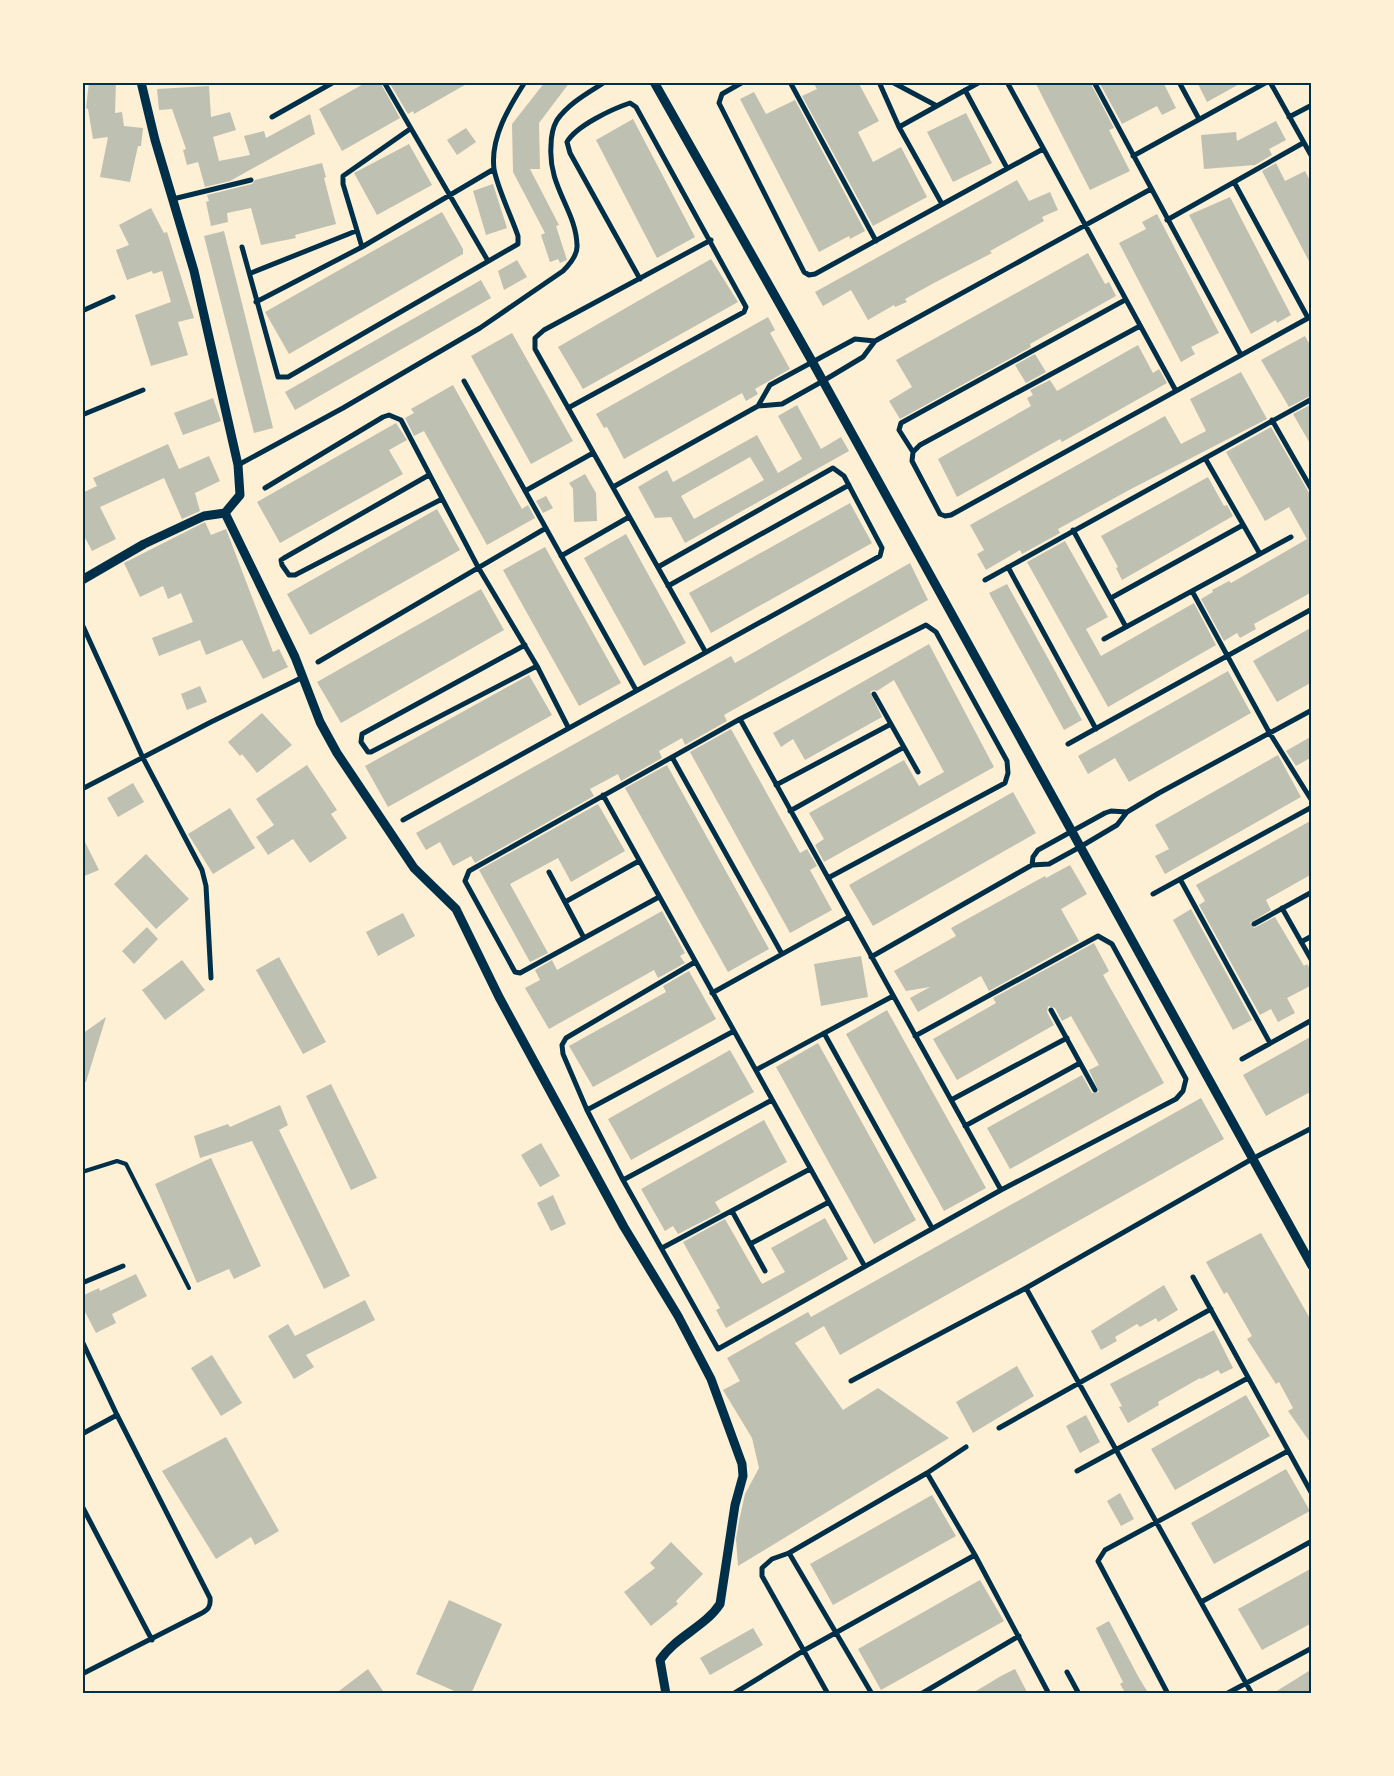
<svg xmlns="http://www.w3.org/2000/svg" width="1394" height="1776" font-family="'Roboto Condensed',sans-serif">
<style>
.building{fill:#bec0b2;fill-rule:evenodd}
.lines{fill:none;stroke-linecap:round;stroke-linejoin:round}
.service{stroke:#003049;stroke-width:4}
.minor{stroke:#003049;stroke-width:5}
.tertiary{stroke:#003049;stroke-width:9}
.neatline{fill:none;stroke:#003049;stroke-width:2}
</style>
<rect width="100%" height="100%" fill="#fdf0d5"/>
<path class="building" d="M89,82h27l-1,31 7,-1 2,14 19,2 -2,18h-3l-8,36 -30,-5 8,-40 -15,2 -5,-30 -2,-1z
M367,82h13l20,36 -58,33 -23,-42z
M389,82h81l-56,32 -1,-3 -5,3z
M545,82h25l-31,41 1,46h-10l29,56 -3,1 11,34 -7,3 -2,-4 -8,3 -9,-27 4,-2 -32,-61 -1,-48z
M813,82h45l21,39 -21,11 15,30 28,-15 26,50 -54,29 -71,-130 15,-7z
M1035,82h55l24,46 -5,2 21,41 -40,19z
M1099,82h64l13,26 -14,7 -5,-9 -35,18z
M1197,82h46l-36,20z
M209,86l2,31 19,-5 6,18 -23,7 6,24 31,-6 -6,-19 20,-5 2,7 44,-24 5,20 -85,47 -25,6 -7,-25 -11,3 -4,-15 3,-1 -14,-40 -13,1 -2,-21z
M754,92l12,22 29,-14 70,131 -15,8 -1,-3 -30,16 -79,-153z
M966,113l26,50 -39,19 -26,-50z
M633,119l62,118 -38,21 -61,-118z
M1276,121l10,19 -17,9 3,6 -17,10 -51,4 -3,-34 35,-3 1,9z
M466,128l10,14 -19,13 -10,-15z
M409,144l23,41 -55,30 -23,-42z
M322,163l4,14 -2,1 12,46 -41,11 1,3 -35,7 -10,-37 -24,5 1,9 -17,4 -5,-24 3,-1 -2,-6 45,-11 3,-4z
M1276,163l9,18 20,-10 7,13v83l-50,-96z
M1017,180l12,21 21,-9 8,18 -16,7 2,4 -54,30 2,2 -58,30 -29,16 2,3 -12,5 -1,-2 -26,15 -17,-30 -28,16 -8,-14z
M493,184l14,44 -21,7 -13,-44z
M1230,197l61,118 -14,8 -1,-3 -25,14 -62,-119z
M151,208l13,25 3,-1 27,86 -16,4 10,33 -37,11 -16,-51 36,-13 -9,-31 -9,3 -1,-3 -25,9 -11,-30 13,-5 -10,-20z
M442,212l21,37v5l-174,100 -24,-42z
M1157,214l62,119 -28,14 4,7 -14,8 -62,-119 27,-14 -4,-7z
M224,231l49,197 -19,5 -50,-197z
M1088,253l17,31 4,-2 7,14 -86,48 1,3 -131,72 -11,-18 23,-14 -16,-27z
M711,259l27,43 -155,87 -25,-42z
M517,260l10,17 -23,13 -6,-19z
M481,280l10,18 -196,112 -10,-18z
M768,317l7,13 -5,3 20,36 -35,20 3,5 -12,7 -4,-8 -118,66 -17,-32 -3,1 -8,-14z
M512,333l61,108 -42,23 -60,-108z
M1305,336l7,12v47l-23,12 -28,-47z
M1138,345l15,28 6,-4 8,14 -105,59 -2,-3 -103,58 -19,-38 93,-53 -4,-8 6,-3 -3,-5 20,-10 7,11z
M1035,354l11,18 -20,11 -11,-18z
M1241,372l26,47 -136,70 -73,40 2,4 -38,21 -2,-4 -34,20 -9,-16 7,-4 -14,-25 195,-109 16,28 25,-13 -16,-32z
M453,385l69,124 6,-4 7,13 -48,27 -63,-114 -10,5 -9,-18 9,-5 -3,-4z
M213,398l8,23 -38,14 -9,-22z
M1312,404v43l-19,-33z
M797,405l24,44 20,-12 8,14 -164,92 -14,-26 -16,1 -17,-31 29,-17 6,12 84,-47 21,38 24,-14 -24,-43zM750,457l14,23 -70,39 -13,-23z
M396,423l11,17 -18,10 14,24 -123,69 -23,-41z
M1271,427l41,71v94l-58,32 2,5 -16,9 -3,-5 -13,8 -23,-42 12,-7 -1,-2 17,-9 2,2 76,-44 -18,-32 -24,14 -39,-69z
M168,444l11,25 30,-13 11,25 -25,12 5,18 -18,8 -18,-41 -64,29 16,32 -24,12 -10,-19v-39l15,-7 -4,-8z
M585,474l11,19 1,28 -23,1 -1,-33 -4,-6z
M1208,477l16,29 3,-1 6,11 -111,64 -6,-12 2,-1 -17,-31z
M546,496l7,12 -10,5 -7,-12z
M850,503l22,40 -161,90 -22,-40z
M437,509l23,41 -150,85 -23,-41z
M205,522l6,13 15,-6 47,123 6,-3 9,18 -25,12 -21,-39 -36,15 -6,-15 -41,16 -7,-18 41,-16 -12,-29 -13,6 -5,-13 -23,11 -16,-34z
M626,534l60,109 -42,23 -60,-108z
M1065,541l43,76 -22,12 15,27 93,-53 22,42 -108,62 -81,-145z
M545,547l76,136 -42,23 -76,-136z
M910,563l18,37 -204,115 3,6 -42,24 -3,-7 -23,13 3,7 -41,23 -3,-7 -28,15 4,7 -119,67 -4,-7 -18,10 -13,-24 -14,8 -10,-17 315,-177 4,7z
M1007,584l75,136 -18,10 -75,-137z
M481,589l23,41 -163,93 -24,-41z
M1312,627v55l-35,20 -24,-41z
M929,644l65,123 -170,95 -9,-17 9,-6 -15,-26 95,-53 15,26 25,-14 -50,-92 -17,11 -3,-1 -4,2 12,25 -77,43 -12,-21 -12,8 -8,-14z
M1228,671l23,42 -122,69 -14,-24 -27,16 -10,-18z
M529,675l23,40 -164,92 -23,-41z
M200,686l7,16 -20,8 -6,-16z
M262,713l30,32 -35,28 -15,-19 -2,2 -12,-14z
M731,729l69,124 7,-4 10,17 -7,4 22,40 -42,23 -100,-181z
M1312,736v21l-16,9 -10,-15z
M1278,755l23,42 -136,77 -10,-18 14,-7 -14,-24z
M307,765l30,45 -6,4 16,24 -37,25 -17,-24 -25,16 -12,-18 18,-12 -18,-26z
M667,765l102,184 -41,23 -103,-184z
M133,783l11,19 -26,15 -11,-19z
M1013,792l23,41 -163,93 -24,-41z
M598,804l27,47 -54,31 -13,-24 -48,26 38,69 -18,9 -51,-92z
M230,808l25,40 -42,26 -25,-40z
M1312,820v54l-46,26 5,10 -21,13 4,5 21,-11 29,49 3,-2 5,8v13l-25,13 8,15 -17,9 -7,-13 -11,6 -61,-110 6,-4 -9,-16z
M82,836l17,34 -17,7z
M146,854l43,45 -33,30 -42,-45z
M1070,865l17,29 -26,15 18,32 -90,50 -8,-15 -63,36 -8,-14 20,-11 -24,4 -12,-20 62,-35 -5,-8 94,-52 1,2z
M1191,909l61,111 -19,10 -60,-110z
M662,911l23,42 -5,3 5,7 -27,15 -4,-8 -105,59 -24,-41 15,-8 -5,-10 17,-10 5,10z
M403,913l12,23 -37,20 -12,-24z
M147,927l11,12 -24,25 -12,-13z
M1094,943l15,28 -6,4 61,108 -154,86 -23,-41 95,-53 10,18 7,-1 -10,-22 10,-5 -28,-49 -9,5 -7,-13 -7,-2 -1,6 7,13 -97,55 -24,-41 63,-36 -3,-5z
M861,956l7,41 -47,9 -7,-42z
M279,957l47,85 -23,12 -47,-84z
M182,960l23,30 -40,30 -23,-30z
M689,971l27,48 -123,68 -24,-41 97,-54 -3,-6z
M887,1010l99,178 -42,23 -98,-177z
M106,1017l-20,65h-4v-48z
M1312,1036v55l-46,25 -23,-41z
M818,1043l98,177 -42,24 -98,-177z
M730,1050l24,42 -123,68 -23,-41z
M331,1084l46,94 -26,12 -45,-94z
M1201,1098l23,41 -384,216 -16,-29 -29,17 48,67 35,-22 71,50 -211,128 -2,-27 3,-18 6,-27 14,-26 -7,-30 -29,-48 17,-9 -13,-23 81,-46 3,5z
M280,1105l8,20 -9,5 71,146 -26,13 -72,-148 -52,17 -6,-22 34,-12 2,3z
M764,1120l23,42 -72,40 6,10 -43,22 -5,-8 -8,5 -24,-42z
M541,1143l19,33 -20,11 -19,-32z
M211,1158l50,108 -27,13 -5,-10 -32,14 -42,-99z
M553,1195l13,29 -15,7 -14,-28z
M825,1218l23,41 -122,69 -10,-18 4,-2 -37,-66 42,-23 37,65 23,-12 -14,-24z
M1261,1233l51,89v123l-24,-34 5,-3 -14,-26 -3,2 -29,-45 5,-3 -25,-44 -3,2 -18,-32z
M136,1274l11,22 -35,18 4,9 -20,10 -14,-27v-10l17,-8 1,3z
M1164,1285l14,25 -20,12 -2,-4 -16,9 -3,-3 -22,13 2,4 -16,9 -10,-19z
M365,1300l10,20 -69,35 8,12 -20,12 -26,-43 20,-12 7,12z
M1214,1330l19,38 -12,6 -3,-4 -17,9 -1,-1 -42,24 1,3 -31,18 -9,-16 3,-1 -12,-22z
M212,1355l30,48 -21,13 -30,-48z
M1017,1366l17,30 -61,37 -17,-31z
M1246,1395l24,41 -95,54 -24,-41z
M1086,1415l14,27 -20,11 -14,-27z
M226,1437l53,94 -24,14 -4,-8 -35,22 -54,-88z
M1286,1469l24,42 -96,53 -23,-41z
M1120,1493l14,26 -13,7 -14,-25z
M932,1495l24,41 -123,69 -23,-41z
M671,1542l32,32 -27,27 2,3 -27,22 -27,-34 31,-24 -5,-5z
M1312,1568v55l-50,27 -24,-41z
M980,1580l24,41 -123,69 -23,-41z
M449,1600l53,24 -31,70h-10l-45,-20z
M1109,1621l30,57 10,16h-23l-6,-10 3,-2 -27,-54z
M753,1628l10,17 -53,30 -10,-17z
M368,1669l17,25h-50z
M1015,1669l13,25h-57l30,-18z
M1312,1669v25h-40z"/>
<g class="lines">
<path class="service" d="M82,1172l35,-11 9,3 63,124"/>
<path class="minor" d="M384,82l104,179
M743,82l-21,12 -3,9 85,169 5,3 6,-1 228,-125
M790,82l86,159
M879,82l20,45 81,-45
M892,82l45,24
M1007,82l169,309
M1094,82l147,273
M1179,82l20,37
M1270,82l42,75
M965,90l42,78
M272,117l62,-35
M1289,117l23,-12
M899,127l43,77
M1133,156l134,-74
M1234,182l74,136
M173,199l78,-19
M1167,220l136,-77
M242,247l36,130h10l230,-133v-8c-6,-18 -21,-49 -24,-67 -4,-31 15,-62 31,-87
M362,247l-19,-63v-8l67,-47
M251,273l105,-42
M256,302l106,-55 132,-78
M82,311l31,-14
M1140,326l-220,119 -7,7 -1,9 28,53 5,2 6,-1 361,-199
M464,381l172,309
M758,406l12,-21 85,-46 20,2
M568,408l176,-96 2,-5 -110,-200 -6,-4c-18,6 -54,23 -63,39l3,11 70,126
M82,415l61,-25
M1272,420l40,70
M913,452l-14,-22 2,-7 224,-123
M1205,458l55,96
M238,465l105,-57 137,-80 83,-57c7,-7 15,-16 14,-26 -1,-35 -29,-58 -26,-99 0,-8 2,-19 6,-26 12,-17 31,-27 48,-38
M429,475l-145,83 -3,2 1,5 7,10h6l147,-76
M613,487l145,-81 24,-2 41,-23 40,-24 12,-16 276,-152
M265,488l118,-71 6,-2 12,5 77,147 59,99 31,61
M525,491l68,-38
M1073,530l53,97
M561,556l68,-39
M1008,567l88,162
M985,580l327,-181
M668,586l181,-101
M1192,591l77,141 43,69
M1111,598l132,-73
M82,624l61,134 59,112 4,16 5,92
M1104,639l187,-102
M525,645l-163,89 -1,8 7,10h3l166,-86
M705,651l-170,-302v-11l9,-8 167,-90
M318,662l228,-134
M874,694l44,78
M740,719l261,471
M1068,744l244,-135
M672,757l110,197
M776,785l115,-61
M82,789l129,-67 92,-45
M603,795l261,470
M790,811l114,-64
M403,820l477,-264 2,-8 -38,-72 -11,-8 -175,99
M1032,865l1,-8 5,-7 67,-37 6,-2 16,1
M549,872l35,66
M1180,879l90,164
M1153,894l159,-87
M659,897l-139,76 -5,-1 -50,-91 4,-10 271,-152 186,-94 10,7 71,129 1,12 -3,10 -177,95
M565,902l74,-41
M1282,908l30,53
M1254,924l58,-32
M1301,942l11,-6
M871,957l161,-92 17,-1 31,-17 37,-22 10,-13 32,-19 153,-83
M695,962l-129,76 -4,7 1,9 24,56 36,70 95,169 283,-159 175,-91 7,-8 3,-12 -74,-135 -14,-8 -183,100
M712,993l137,-76
M1051,1010l44,80
M824,1033l108,195
M1242,1059l70,-39
M756,1070l137,-74
M951,1100l116,-62
M587,1110l147,-79
M965,1126l115,-63
M623,1180l149,-80
M732,1211l33,60
M750,1244l79,-42
M662,1248l148,-79
M1193,1277l119,217
M82,1283l41,-17
M1026,1288l226,406
M82,1341l35,74 93,183c1,9 -2,12 -10,16l-118,60
M851,1381l175,-93 226,-129 60,-31
M999,1428l212,-119
M82,1434l35,-19
M1077,1471l171,-93
M927,1473l48,82 74,139
M82,1506l70,134
M789,1553l83,141
M1201,1602l111,-61
M1067,1672l12,22
M733,1694l70,-43 172,-96
M828,1694l-66,-118v-8l10,-9 17,-6 138,-80 39,-26
M921,1694l98,-58
M1168,1694l-70,-133 7,-11 183,-99
M1226,1694l86,-46"/>
<path class="tertiary" d="M654,82l159,281 499,903
M225,513l70,144 25,65 17,31 77,115 42,41 43,88 125,230 54,89 33,63 31,85 1,12 -8,29 -15,99c-15,23 -45,33 -60,56l6,34
M82,580l62,-36 60,-28 21,-3 15,-18 -2,-30 -44,-194 -39,-131 -14,-58"/>
</g>
<rect width="1394" height="1776" fill="none" stroke="#fdf0d5" stroke-width="168"/>
<rect x="84" y="84" width="1226" height="1608" class="neatline"/>
</svg>
